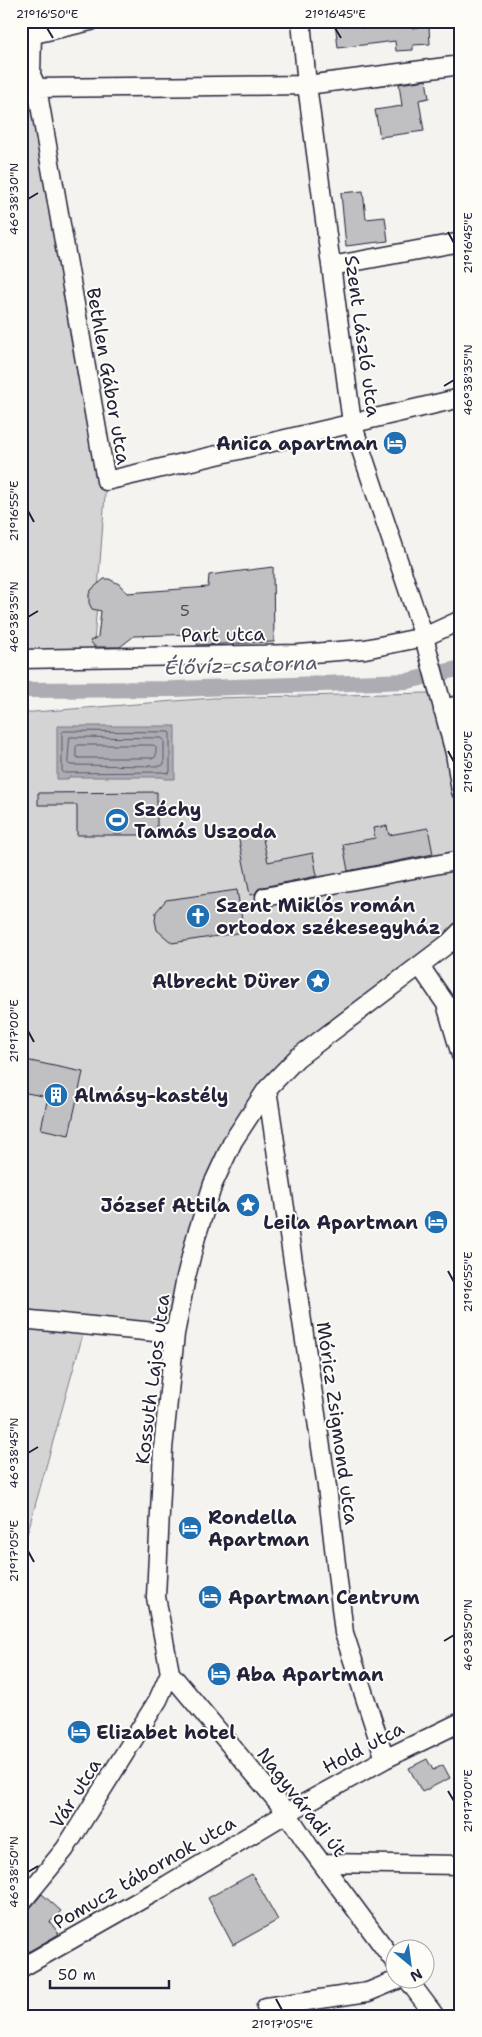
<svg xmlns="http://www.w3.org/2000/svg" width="482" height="2037" font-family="'Shantell Sans',sans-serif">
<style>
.green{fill:#d5d4d5;stroke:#7c7b88}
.water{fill:#acacb2;stroke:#757582}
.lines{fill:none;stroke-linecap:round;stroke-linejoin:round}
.shore{stroke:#59596b;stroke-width:1}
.canal{stroke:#acacb2;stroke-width:16}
.building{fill:#c0bfc2;stroke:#22223b}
.minor-casing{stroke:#22223b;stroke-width:21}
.minor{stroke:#fdfcf7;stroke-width:18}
.ticks{fill:none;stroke:#22223b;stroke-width:2}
.labels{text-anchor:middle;stroke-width:4;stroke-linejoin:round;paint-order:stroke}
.number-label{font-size:16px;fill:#4a495d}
.street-label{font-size:19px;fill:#22223b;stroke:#fdfcf7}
.poi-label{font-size:19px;font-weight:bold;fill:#22223b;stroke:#fdfcf7;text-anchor:start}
.water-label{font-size:20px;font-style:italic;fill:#59596b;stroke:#fdfcf7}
.neatline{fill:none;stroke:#22223b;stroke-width:2}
.ticks-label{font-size:12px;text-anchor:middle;fill:#22223b}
</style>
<rect width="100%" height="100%" fill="#f4f3ef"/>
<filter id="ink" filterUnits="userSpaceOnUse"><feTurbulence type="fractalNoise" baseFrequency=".02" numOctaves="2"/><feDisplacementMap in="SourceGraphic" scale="10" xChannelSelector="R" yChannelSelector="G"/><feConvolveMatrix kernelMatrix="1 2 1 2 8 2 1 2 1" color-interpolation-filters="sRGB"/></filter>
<g filter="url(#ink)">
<path class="green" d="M32,34l74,447 -13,176 -72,2v-622z
M428,693l27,60 6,38v140l-164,127 -64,83 -58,193 -90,-7 -64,229v-843l192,-15z"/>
<path class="water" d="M57,726h118v53h-11l-1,-2h-94l-1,2h-11z"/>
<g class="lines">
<path class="shore" d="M64,731l105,1 1,2v38l-2,1 -6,-1 -98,1 -2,-2v-38z
M70,737l92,1 2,2v24l-3,2 -91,-1 -2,-2z
M78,745h76l2,2v9l-2,2h-76l-2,-3v-8z"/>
<path class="canal" d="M21,690l154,-1 233,-8 53,-13"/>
</g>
<path class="building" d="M335,21h25l1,7 33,-4v-3h18v7l17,-2 1,18 -17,1v5l-17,1 -1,-10 -57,7z
M426,80l3,18 -10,2 5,31 -44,6 -5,-27 27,-4 -3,-22z
M363,191l3,28 19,-2 3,24 -42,5 -5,-53z
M273,567l1,75 -77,3 1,-11 -64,2 -14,11h-25l-5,-6 8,-4 3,-26 -9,-2 -3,-6v-9l3,-5 12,-10h5l10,5 8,9 81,-6 1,-12z
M157,792v43h-80v-30h-39v-12z
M387,826l2,9 39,-7 5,26 -85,17 -5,-27 32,-6 -2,-10z
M261,830l7,32 45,-9 4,23 -54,11 -5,2 -3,5 -5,1 -12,-60z
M237,890l7,42 -72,11 -15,-13 -2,-10 1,-8 10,-12z
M21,1059l62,13 -14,63 -28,-6 7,-32 -27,-5z
M427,1759l6,11 10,-5 7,13 -28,14 -13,-24z
M252,1874l26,46 -45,25 -25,-47z
M42,1894l19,17 -11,11 9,12 -38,22v-37z"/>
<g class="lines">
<g class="minor-casing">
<path id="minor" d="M301,21l6,64 45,338 72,214 31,116 6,38
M32,34l-1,41 6,13 69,393 355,-83
M21,37l70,-16
M37,88l270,-3 154,-20
M331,266l130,-24
M21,659l278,-5 66,-5 59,-12 37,-17
M443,710l18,-6
M265,897l196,-37
M420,966l26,38 15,51
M267,1089l60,398 17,146 41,126
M21,1319l154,15
M323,1863l138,2
M21,1903l44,-54 93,-149 12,-27
M394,1961l-86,-116 -21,-32 -117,-140 -14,-76 7,-148 12,-115 11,-57 10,-40 17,-53 20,-43 34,-52 30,-31 152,-115 12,-12
M21,1968l146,-83 120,-72 98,-54 76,-37
M408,1980l27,36
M266,2007l102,-15 29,-12"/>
</g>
<use href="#minor" class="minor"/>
</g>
</g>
<path class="ticks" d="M47,28l6,10M335,28l6,10M28,199l10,-6M448,232l6,11M444,386l10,-6M28,511l6,11M28,617l10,-6M448,751l6,11M28,1031l6,11M448,1271l6,11M28,1453l10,-6M28,1551l6,11M444,1641l10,-6M448,1791l6,10M28,1872l10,-6M276,1999l6,11"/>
<defs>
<g id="hotel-disc" transform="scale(1.25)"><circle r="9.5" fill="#1f6fb2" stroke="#fdfcf7"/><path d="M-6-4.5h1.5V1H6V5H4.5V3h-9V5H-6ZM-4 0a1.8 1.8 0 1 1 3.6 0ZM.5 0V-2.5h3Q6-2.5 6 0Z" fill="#fff"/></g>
<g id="stadium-disc" transform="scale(1.25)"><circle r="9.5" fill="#1f6fb2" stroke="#fdfcf7"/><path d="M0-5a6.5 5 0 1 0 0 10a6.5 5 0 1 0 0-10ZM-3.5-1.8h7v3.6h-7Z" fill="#fff"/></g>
<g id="church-disc" transform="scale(1.25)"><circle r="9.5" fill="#1f6fb2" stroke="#fdfcf7"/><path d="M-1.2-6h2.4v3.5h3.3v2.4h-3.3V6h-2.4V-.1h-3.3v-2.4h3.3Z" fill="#fff"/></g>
<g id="sight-disc" transform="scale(1.25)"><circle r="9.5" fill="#1f6fb2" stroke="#fdfcf7"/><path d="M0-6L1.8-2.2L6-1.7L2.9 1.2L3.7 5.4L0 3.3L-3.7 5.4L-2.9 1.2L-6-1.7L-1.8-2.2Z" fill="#fff"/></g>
<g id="building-disc" transform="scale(1.25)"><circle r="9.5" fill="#1f6fb2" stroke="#fdfcf7"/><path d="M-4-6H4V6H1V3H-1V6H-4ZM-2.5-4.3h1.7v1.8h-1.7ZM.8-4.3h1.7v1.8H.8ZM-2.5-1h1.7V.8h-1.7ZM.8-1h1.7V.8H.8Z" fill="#fff"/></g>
</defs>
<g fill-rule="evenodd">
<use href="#hotel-disc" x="395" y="443"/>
<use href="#stadium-disc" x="117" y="820"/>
<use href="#church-disc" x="198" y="916"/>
<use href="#sight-disc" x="318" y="981"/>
<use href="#building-disc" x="56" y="1095"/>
<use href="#sight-disc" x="248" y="1205"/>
<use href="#hotel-disc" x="436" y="1222"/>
<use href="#hotel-disc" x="190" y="1528"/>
<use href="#hotel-disc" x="210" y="1597"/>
<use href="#hotel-disc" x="219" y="1674"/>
<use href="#hotel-disc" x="79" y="1732"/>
</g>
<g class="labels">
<g class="number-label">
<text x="185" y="616">5</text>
</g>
<g class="street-label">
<text transform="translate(363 336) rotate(82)" y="7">Szent László utca</text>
<text transform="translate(109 376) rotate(80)" y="7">Bethlen Gábor utca</text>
<text transform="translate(223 634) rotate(-1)" y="7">Part utca</text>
<text transform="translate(152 1379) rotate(-83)" y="7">Kossuth Lajos utca</text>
<text transform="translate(338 1423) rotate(82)" y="7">Móricz Zsigmond utca</text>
<text transform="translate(363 1747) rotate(-28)" y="7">Hold utca</text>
<text transform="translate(75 1793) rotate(-58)" y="7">Vár utca</text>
<text transform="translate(302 1802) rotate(52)" y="7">Nagyváradi út</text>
<text transform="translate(144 1872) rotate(-30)" y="7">Pomucz tábornok utca</text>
</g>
<g class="poi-label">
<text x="378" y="450" text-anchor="end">Anica apartman</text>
<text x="134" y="816">Széchy<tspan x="134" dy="22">Tamás Uszoda</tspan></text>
<text x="216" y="912">Szent Miklós román<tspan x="216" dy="22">ortodox székesegyház</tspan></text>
<text x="300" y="988" text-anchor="end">Albrecht Dürer</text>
<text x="74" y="1102">Almásy-kastély</text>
<text x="230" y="1212" text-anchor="end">József Attila</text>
<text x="418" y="1229" text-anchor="end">Leila Apartman</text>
<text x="208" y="1524">Rondella<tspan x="208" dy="22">Apartman</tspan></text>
<text x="228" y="1604">Apartman Centrum</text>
<text x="236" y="1681">Aba Apartman</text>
<text x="96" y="1739">Elizabet hotel</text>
</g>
<g class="water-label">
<text transform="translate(241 665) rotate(-2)" y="7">Élővíz-csatorna</text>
</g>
</g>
<rect width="482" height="2037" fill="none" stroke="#fdfcf7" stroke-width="55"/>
<g transform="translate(410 1964) rotate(151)"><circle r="24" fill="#fdfcf7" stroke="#a5a5ac"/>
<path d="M0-4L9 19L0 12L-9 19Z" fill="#1f6fb2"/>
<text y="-8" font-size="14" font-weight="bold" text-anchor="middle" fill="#22223b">N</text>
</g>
<path d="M50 1980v8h119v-8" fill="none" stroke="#22223b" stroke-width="2.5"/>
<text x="58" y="1980" font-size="15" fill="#22223b" stroke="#fdfcf7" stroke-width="4" paint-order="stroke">50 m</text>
<rect x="28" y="28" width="426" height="1982" class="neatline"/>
<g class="ticks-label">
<text x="47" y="18">21°16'50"E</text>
<text x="335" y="18">21°16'45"E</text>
<text transform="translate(14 199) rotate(-90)" y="4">46°38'30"N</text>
<text transform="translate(468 243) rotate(-90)" y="4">21°16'45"E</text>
<text transform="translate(468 380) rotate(-90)" y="4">46°38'35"N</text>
<text transform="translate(14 511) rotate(-90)" y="4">21°16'55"E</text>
<text transform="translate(14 617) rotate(-90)" y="4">46°38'35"N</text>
<text transform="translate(468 762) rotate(-90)" y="4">21°16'50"E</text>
<text transform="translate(14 1031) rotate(-90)" y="4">21°17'00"E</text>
<text transform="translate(468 1282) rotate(-90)" y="4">21°16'55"E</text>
<text transform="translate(14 1453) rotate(-90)" y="4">46°38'45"N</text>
<text transform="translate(14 1551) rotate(-90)" y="4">21°17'05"E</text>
<text transform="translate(468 1635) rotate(-90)" y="4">46°38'50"N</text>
<text transform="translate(468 1801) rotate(-90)" y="4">21°17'00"E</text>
<text transform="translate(14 1872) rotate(-90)" y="4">46°38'50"N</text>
<text x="282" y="2028">21°17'05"E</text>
</g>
</svg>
